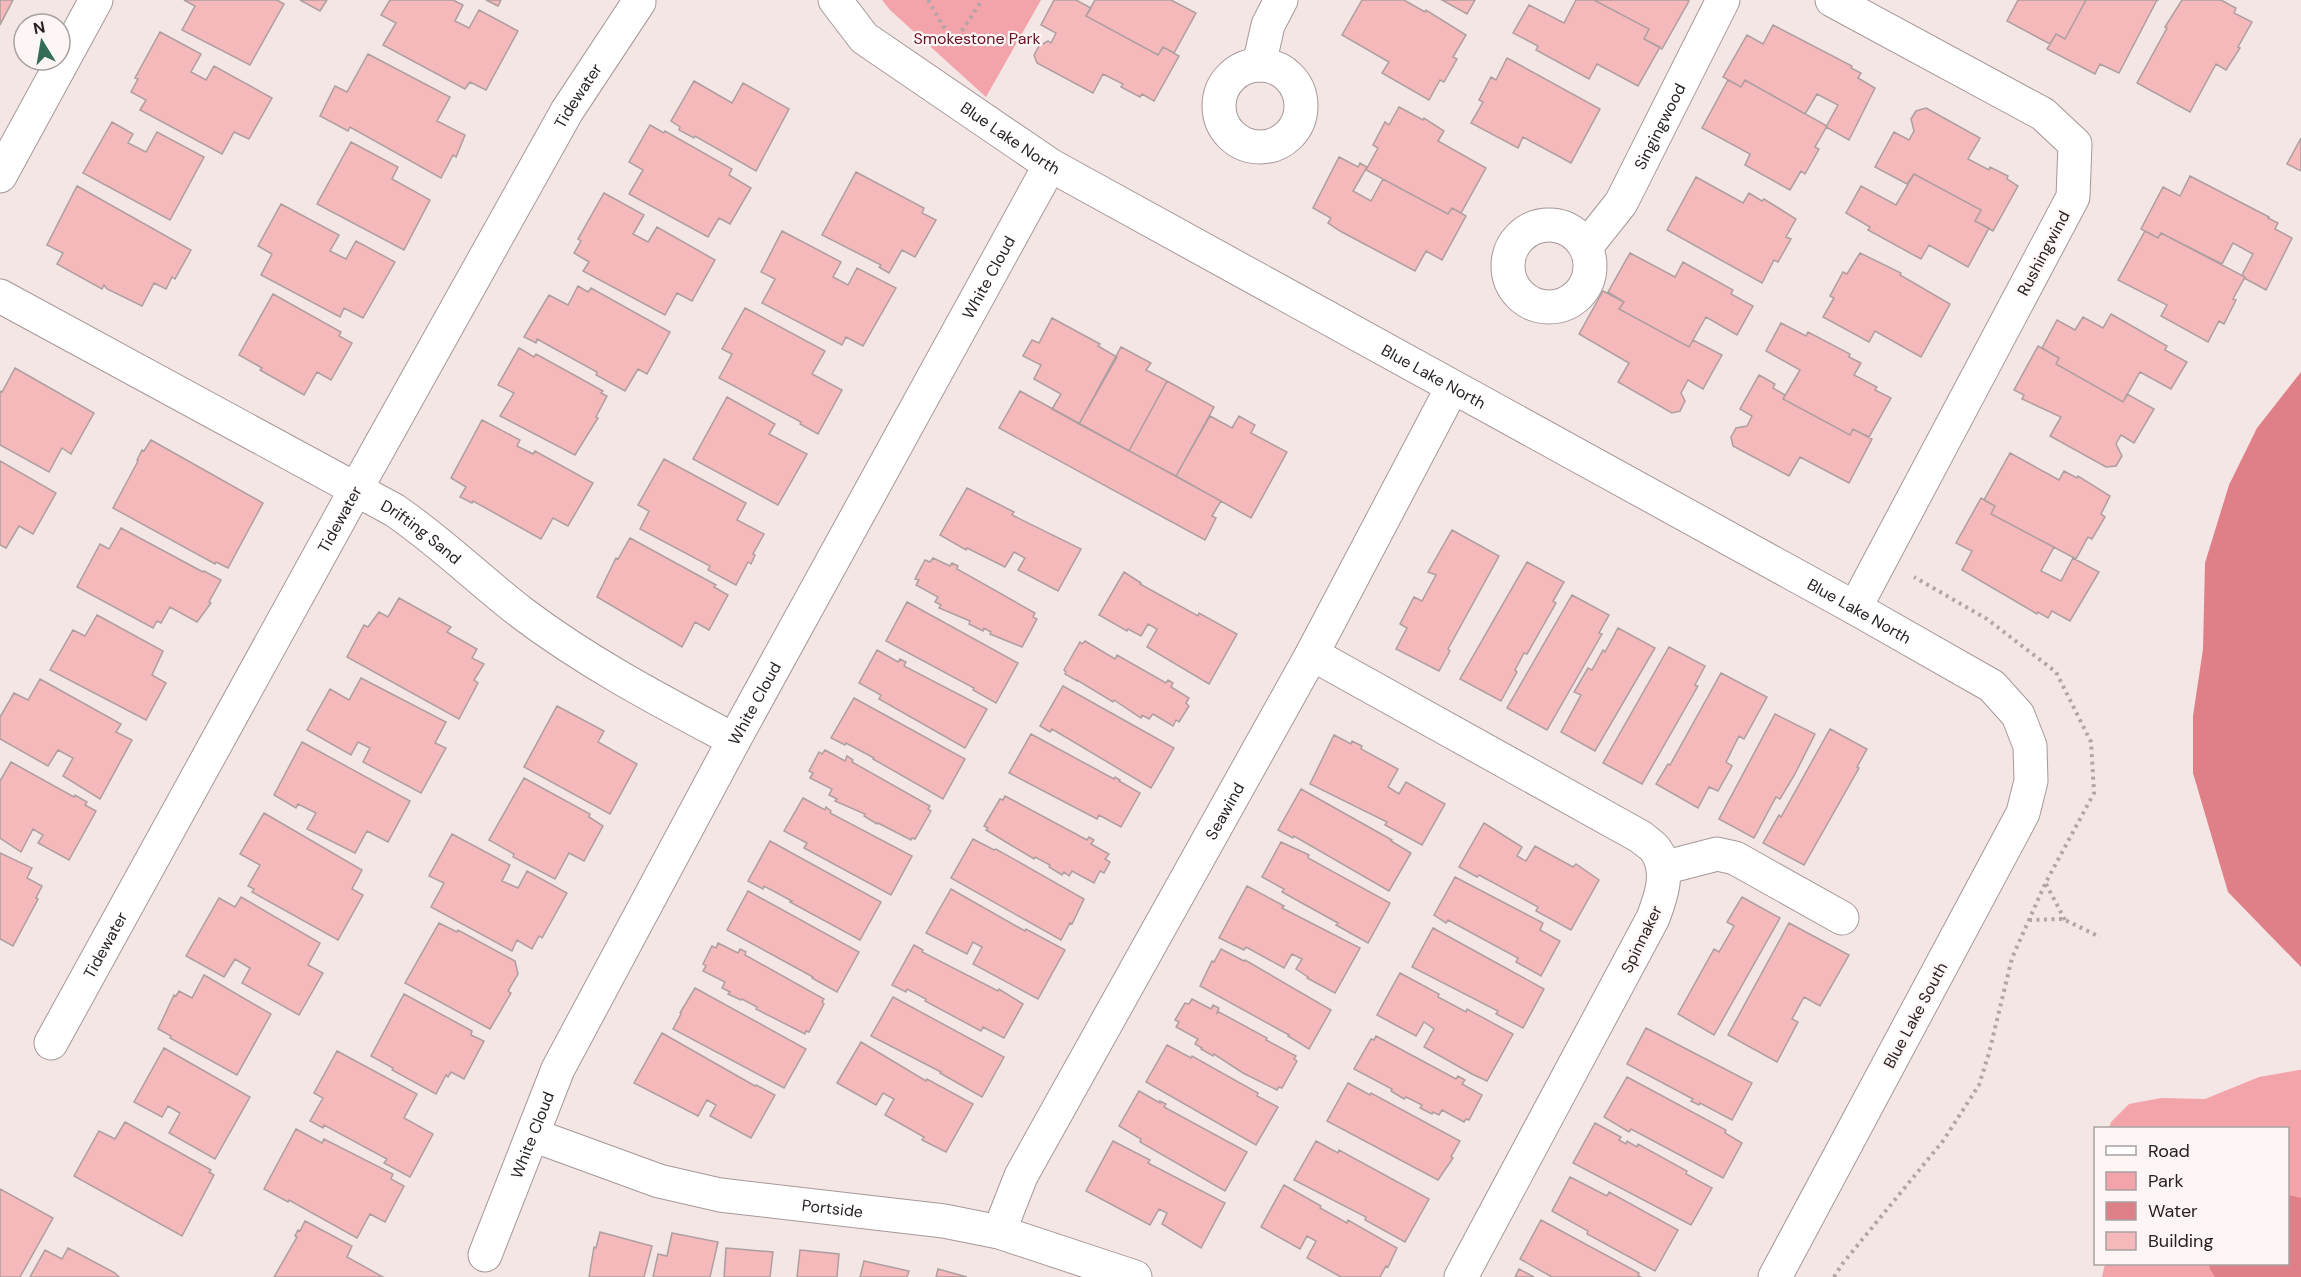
<svg xmlns="http://www.w3.org/2000/svg" width="2301" height="1277" font-family="'DM Sans',sans-serif">
<style>
.green{fill:#f3a4aa}
.water{fill:#df7f88}
.building{fill:#f5b8bb;stroke:#ad9fa0;stroke-width:1.5}
.lines{fill:none;stroke-linecap:round;stroke-linejoin:round}
.minor-casing{stroke:#a69899;stroke-width:35}
.path{stroke:#b1a5a6;stroke-width:4;stroke-dasharray:3 4.5;stroke-linecap:butt}
.minor{stroke:#fff;stroke-width:33}
.labels{text-anchor:middle;stroke-width:4.5;stroke-linejoin:round;paint-order:stroke}
.park-label{font-size:16px;fill:#671124;stroke:#fef5f5}
.street-label{font-size:16px;fill:#282223;stroke:#fef5f5}
</style>
<rect width="100%" height="100%" fill="#f5e6e6"/>
<path class="green" d="M882,0h159l-55,97 -96,-87z
M2299,1070h2v207h-199l3,-13h183v-136h-179l2,-6 18,-18 32,-6 44,1 54,-22z"/>
<path class="water" d="M2301,372v595l-73,-75 -35,-119v-57l10,-67 2,-86 24,-78 28,-57z
M2288,1195l13,3v79h-86l-5,-8 -1,-5h79z"/>
<path class="building" d="M0,0h13l-13,25z
M184,0h93l7,4 -34,61 -68,-35 13,-24z
M300,0h27l-7,11z
M390,0h63l10,5 -8,16 14,7 10,-18 39,21 -32,59 -16,-8 -5,7 -82,-44 13,-22 -15,-8z
M486,0h15l-3,6z
M1054,0h22l15,8 -5,8 72,39 5,-8 16,9 -25,45 -12,-7 -2,3 -19,-10 2,-3 -20,-10 -10,19 -56,-30 -3,-8 5,-9 9,-5 3,2 5,-10 -15,-8z
M1095,0h76l25,13 -22,40 -11,-6 -5,8 -72,-39z
M1362,0h42l21,12 1,-2 40,25 -13,22 4,2 -13,23 -4,-2 -11,20 -47,-27 7,-11 -47,-27z
M1442,0h33l-8,14z
M1576,0h18l55,29 -5,10 16,8 -22,39 -41,-22 -8,15 -53,-29 2,-4 -25,-13 16,-28 35,18z
M1594,0h93l2,1 -27,48 -18,-10 5,-10z
M2018,0h68l-21,39 -9,-5 -6,10 -43,-23z
M2086,0h73h-2l-38,73 -19,-9 -5,10 -48,-25 9,-15 9,5z
M2182,0h39l15,8 -2,5 18,9 -14,25 2,1 -14,22 -10,-6 -26,48 -53,-29 30,-55 -2,-1z
M1773,25l79,41 -1,2 10,5 -3,5 17,10 -26,52 -23,-13 12,-22 -21,-11 -12,20 -60,-34 -4,7 -18,-10 24,-42 16,9z
M160,32l41,22 -10,18 15,8 8,-14 58,32 -23,41 -15,-7 -12,22 -82,-44 6,-10 -15,-8 7,-13 -3,-1z
M368,54l82,43 -13,24 28,14 -9,22 -3,-2 -12,23 -91,-51 -2,4 -28,-15 15,-30 12,6z
M1507,58l93,51 -29,54 -48,-26 -5,11 -47,-25 12,-21 -4,-2 12,-23 5,3z
M1728,80l13,7 4,-7 82,46 -12,21 4,2 -14,25 -4,-3 -11,19 -45,-25 5,-11 -48,-26z
M694,81l38,22 11,-20 46,26 -33,62 -61,-35 -1,2 -15,-8 1,-3 -9,-6z
M1399,107l24,13 1,-2 20,13 -6,10 48,27 -25,45 -9,-5 -4,6 -82,-44 12,-22 -5,-3 12,-23 4,3z
M1926,108l54,30 -12,21 21,11 1,-3 18,9 -1,3 11,7 -25,45 -18,-10 6,-11 -67,-36 -7,10 -32,-17 19,-35 15,8 5,-9 -3,-12 5,-8z
M112,122l21,12 -5,9 18,9 11,-20 47,25 -34,63 -87,-47z
M650,125l14,8 1,-2 67,38 -3,6 22,13 -21,36 -11,-6 -11,19 -79,-43 14,-24 -14,-8z
M2301,138v33l-14,-7z
M351,142l47,25 -6,12 38,21 -26,50 -87,-46z
M1339,157l19,10 2,-4 7,4 -14,24 18,10 12,-22 65,35 4,-6 14,8 -24,44 -16,-9 -11,20 -75,-40 -12,-8 3,-5 -18,-10z
M856,172l68,36 -2,5 14,7 -21,37 -13,-7 -13,23 -10,-6 2,-2 -59,-30z
M1914,174l67,36 -6,11 14,7 -21,39 -39,-22 -8,14 -53,-29 2,-3 -24,-14 15,-27 35,19z
M2190,176l79,41 -1,1 10,5 -3,6 17,9 -26,52 -22,-12 1,-1 -3,-2 11,-21 -20,-11 -11,21 -61,-31 -3,5 -17,-9 22,-42 17,9z
M1696,177l47,26 6,-10 13,8 2,-2 32,20 -10,18 5,2 -13,23 -4,-2 -12,23 -95,-53z
M77,186l114,64 -16,29 -3,-2 -6,12 -12,-6 -12,23 -35,-17 -3,-4 -2,4 -45,-25 6,-11 -16,-8z
M604,193l40,22 -11,19 15,8 9,-15 58,33 -23,41 -15,-8 -12,22 -82,-44 6,-9 -15,-9 7,-12 -3,-2z
M281,204l58,31 -9,16 16,8 10,-18 39,21 -32,56 -19,-10 -4,9 -79,-42 11,-21 -14,-8z
M782,231l59,31 -8,15 15,8 9,-17 39,20 -33,58 -17,-9 -4,8 -80,-42 13,-24 -14,-7z
M2145,231l13,7 3,-5 84,44 -12,22 3,1 -12,24 -5,-3 -11,21 -47,-26 6,-11 -49,-25z
M1630,253l45,24 8,-15 50,28 -2,4 22,12 -16,29 -31,-18 -17,30 -70,-38 5,-7 -16,-10z
M1860,253l41,20 -1,2 50,29 -29,53 -46,-26 -6,11 -46,-25 11,-19 -4,-2 13,-24 4,2z
M578,286l10,6 3,-4 79,44 -23,42 -9,-5 -13,22 -29,-16 1,-3 -60,-33 -1,4 -12,-6 25,-42 19,10z
M1603,291l21,11 -5,7 70,38 4,-7 29,15 -19,34 -15,-9 -7,13 4,8 -5,10 -8,2 -54,-31 11,-19 -50,-29z
M273,294l68,38 -2,4 13,7 -21,37 -14,-8 -13,23 -44,-25 2,-2 -23,-13z
M745,308l80,43 -13,23 30,16 -24,44 -18,-10 1,-2 -82,-44 13,-24 -10,-5z
M2111,314l56,32 -2,4 22,12 -16,27 -31,-17 -17,30 -67,-38 3,-6 -17,-10 15,-28 18,10 8,-13 20,11z
M1052,318l48,26 -2,2 19,11 -38,67 -27,-15 9,-15 -27,-15 7,-14 -18,-9 9,-16 7,3z
M1781,323l25,13 2,-4 42,22 -1,3 12,6 -7,12 23,12 -2,3 16,8 -22,39 -16,-8 -3,6 -67,-36 17,-29 -34,-19z
M2038,346l21,12 -3,6 67,38 4,-8 27,15 -20,34 -13,-8 -5,9 6,12 -6,10 -10,1 -56,-31 11,-19 -39,-18 2,-4 -10,-5z
M1121,347l30,16 -5,7 21,11 -38,70 -50,-27z
M519,348l15,9 2,-3 67,37 -2,2 6,3 -11,21 2,1 -23,37 -75,-39 14,-23 -16,-8z
M15,368l79,45 -23,41 -9,-6 -13,24 -49,-27v-54l2,1z
M1759,375l16,9 -2,4 12,7 -2,4 67,36 3,-6 19,10 -23,44 -49,-26 -11,19 -56,-30 -2,-9 5,-9 11,-2 5,-10 -12,-7z
M1167,381l47,26 -38,69 -47,-25z
M1020,391l201,110 -9,15 4,2 -11,22 -206,-112z
M727,397l48,27 -6,10 38,20 -29,51 -85,-46z
M1210,416l22,12 7,-12 16,9 -4,8 36,19 -36,66 -75,-42z
M482,420l38,20 -3,6 16,8 2,-3 58,32 -25,43 -15,-8 -12,21 -68,-38 -1,2 -12,-6 6,-10 -15,-9z
M151,440l112,63 -35,65 -12,-6 -1,2 -102,-56 25,-47 -1,-1 5,-10 2,1z
M2010,453l49,27 5,-9 13,7 1,-2 32,20 -9,18 4,3 -13,22 -4,-2 -12,22 -85,-45 4,-8 -11,-6z
M664,459l82,44 -9,17 27,14 -11,20 2,1 -4,9 -3,-2 -12,23 -28,-15 2,-4 -70,-37 9,-18 -11,-6z
M0,461l56,32 -23,41 -14,-8 -13,22 -6,-3z
M967,488l47,24 -2,3 69,34 -23,42 -40,-21 7,-12 -11,-6 -9,15 -38,-19 -1,2 -26,-15z
M1981,498l14,8 -4,8 63,33 -13,24 20,10 12,-23 26,14 -29,49 -18,-10 -4,7 -10,-6 -1,2 -75,-44 10,-19 -16,-8z
M121,528l82,44 1,-1 17,9 -12,22 2,1 -14,19 -27,-15 -9,16 -4,-2 -4,7 -76,-41 23,-43 9,5z
M1452,530l47,26 -51,93 2,2 -11,20 -43,-22 11,-21 -7,-4 14,-27 8,4 14,-26 -8,-3z
M630,538l86,47 -2,2 14,8 -19,35 -14,-8 -13,25 -85,-50 19,-39 2,1z
M933,558l17,8 2,-3 6,3 -1,3 78,44 -2,4 4,2 -15,28 -32,-13 1,-2 -7,-4 -1,3 -14,-7 1,-3 -31,-13 2,-3 -6,-3 3,-5 -22,-12 3,-5 -4,-1 10,-19 5,2z
M1527,562l37,20 -11,19 3,2 -29,51 -3,-1 -9,17 2,2 -16,29 -41,-22z
M1124,572l17,11 -1,1 58,32 1,-3 38,21 -28,50 -62,-37 10,-18 -9,-5 -7,12 -13,-7 -1,2 -28,-16z
M1572,595l37,20 -10,18 3,1 -55,96 -40,-22z
M399,598l52,29 -4,5 30,17 -5,9 12,6 -10,16 4,3 -19,36 -112,-62 17,-32 4,2 11,-15 9,5z
M907,602l111,61 -22,40 -23,-13 1,-2 -88,-47z
M97,615l66,36 -11,24 14,8 -20,37 -96,-50 23,-40 12,6z
M1618,628l37,20 -60,103 -34,-19 20,-37 -7,-3 14,-24 4,2 11,-20 2,2z
M1085,641l30,18 2,-4 49,28 2,-3 5,3 -2,4 18,11 -3,5 3,3 -10,16 -3,-2 -3,6 -20,-12 -4,5 -7,-4 -1,3 -27,-18 -1,2 -36,-22v1l-12,-7 1,-2 -2,-2 16,-28 2,2z
M1669,647l36,19 -10,19 3,1 -56,98 -39,-21z
M877,650l21,12 2,-3 6,3 -2,4 83,43 -22,39 -86,-49 2,-4 -22,-12z
M1721,673l46,24 -23,42 -5,-3 -13,26 6,4 -14,25 -9,-4 -11,21 -42,-24 12,-20 2,1z
M361,678l85,44 -11,21 11,5 -25,45 -58,-31 7,-14 -12,-6 -7,13 -44,-25 23,-41 19,11z
M40,679l81,45 -5,8 16,8 -32,59 -37,-23 10,-18 -15,-8 -10,16 -48,-27v-22l14,-24 14,7z
M1063,686l111,62 -23,40 -99,-59 -2,3 -10,-6z
M854,698l111,61 -22,40 -70,-40 1,-1 -28,-15 -1,2 -14,-7z
M557,706l47,25 -6,11 39,22 -27,50 -86,-47z
M1775,714l40,20 -20,40 -15,25 -4,-2 -22,41 -35,-19z
M1830,729l37,20 -10,18 2,1 -55,97 -41,-22 16,-28 2,2z
M1031,734l83,45 1,-2 5,3 -1,1 21,12 -19,34 -22,-12 -2,4 -88,-46z
M1334,735l17,9 1,-3 10,5 -1,3 37,20 -10,18 11,7 7,-12 39,22 -23,41 -37,-20 2,-3 -77,-38z
M302,742l108,59 -22,41 -21,-11 -12,22 -48,-24 9,-16 -18,-9 -2,4 -22,-13z
M825,750l20,11 2,-5 6,4 -1,2 78,44 -2,3 3,2 -16,28 -3,-1 -1,2 -33,-17 -1,1 -13,-8 1,-2 -30,-13 2,-2 -8,-4 3,-6 -22,-11 3,-5 -4,-2 10,-19 3,2z
M11,762l63,35 1,-2 12,7 -2,3 11,6 -27,49 -31,-17 5,-8 -10,-6 -12,23 -21,-14v-57z
M524,778l66,36 -1,3 14,9 -19,35 -15,-8 -14,26 -42,-22 1,-3 -25,-14z
M1301,789l91,51 -1,1 20,12 -22,38 -95,-55 -1,2 -15,-8z
M1005,796l82,44 2,-3 5,3 -3,4 18,10 -4,5 5,3 -6,11 -4,-2 -6,12 -22,-12 -3,5 -5,-4 -2,3 -13,-8 1,-2 -15,-8 -1,2 -48,-29 2,-2 -4,-2 16,-27 3,1z
M803,798l22,12 1,-3 5,4 -1,2 82,43 -21,39 -87,-47 3,-5 -23,-12z
M264,813l98,57 -10,19 11,6 -25,45 -86,-48 2,-3 -6,-3 12,-21 -20,-11z
M1484,823l38,24 -5,9 9,5 9,-15 38,21 3,-3 23,16 -28,50 -35,-19 2,-4 -59,-32 -2,2 -18,-10z
M452,834l58,31 -8,16 16,7 9,-17 40,22 -25,45 -3,-2 -7,13 -15,-9 -5,11 -81,-44 13,-24 -15,-7z
M973,839l21,11 2,-1 88,50 -12,25 -2,-1 -9,17 -110,-62z
M770,841l111,61 -21,38 -70,-38 2,-1 -28,-15 -1,3 -15,-8z
M1281,842l28,13 -1,3 82,45 -22,40 -32,-18 2,-2 -56,-31 2,-3 -22,-12z
M0,853l32,15 -5,10 15,8 -6,12 2,1 -25,47 -13,-7z
M1455,877l88,46 -3,7 20,11 -19,35 -25,-14 2,-4 -70,-38 -2,3 -12,-8z
M1247,886l37,20 -2,2 78,40 -25,45 -28,-15 1,-1 -12,-8 6,-10 -10,-5 -8,14 -38,-21 -2,3 -25,-12z
M951,889l74,42 1,-2 39,21 -27,49 -65,-35 9,-17 -9,-5 -6,12 -41,-21z
M748,891l111,61 -22,40 -25,-14 1,-1 -86,-47z
M241,897l79,46 -12,22 15,8 -24,42 -57,-32 8,-15 -15,-9 -11,18 -38,-21 33,-58 16,9z
M1742,897l38,21 -66,117 -36,-21 36,-65 5,3 15,-26 -7,-4z
M439,923l18,9 1,-2 57,31 3,13 -10,17 3,2 -21,36 -85,-46z
M1789,923l60,32 -29,51 -16,-9 -12,22 6,3 -21,40 -49,-27z
M1433,928l111,61 -21,39 -27,-14 2,-3 -86,-44z
M718,943l20,10 2,-4 6,3 -1,3 79,44 -2,3 2,2 -15,28 -3,-1 -1,3 -49,-25 1,-2 -15,-8 -1,1 -13,-6 2,-2 -8,-4 3,-6 -22,-11 3,-5 -3,-2 9,-18 4,2z
M914,945l9,5 -1,2 76,39 1,-2 24,15 -19,34 -21,-11 -2,4 -56,-30 1,-2 -19,-10 -1,3 -14,-7z
M1221,949l23,12 1,-1 86,50 -22,39 -21,-13 1,-1 -89,-49 12,-25 2,1z
M1400,973l39,21 -1,3 28,15 1,-3 46,25 -26,47 -15,-7 -48,-27 10,-18 -10,-7 -8,14 -39,-21z
M204,975l67,39 -34,61 -67,-37 1,-2 -13,-7 16,-34 2,1 3,-5 13,7z
M695,988l111,61 -22,39 -111,-59 8,-15 -1,-1z
M404,994l68,37 -1,4 13,6 -20,38 -13,-7 -3,5 -2,-2 -10,19 -44,-24 1,-2 -22,-12z
M893,997l111,60 -22,40 -42,-24 1,-1 -70,-36z
M1192,999l19,10 2,-4 6,3 -2,5 2,-1 48,26 -1,2 30,16 -2,3 3,2 -15,27 -3,-1 -2,3 -34,-17 -29,-19 -1,2 -12,-7 1,-1 -7,-4 3,-5 -22,-12 3,-5 -4,-2 10,-17 4,1z
M1646,1028l106,55 -20,37 -32,-17 -1,2 -8,-4 2,-2 -66,-35z
M662,1033l93,53 1,-1 19,10 -24,43 -41,-22 6,-11 -9,-5 -9,16 -64,-33z
M1376,1036l80,43 2,-3 7,4 -3,4 20,11 -13,25 -3,-1 -2,3 -22,-12 -3,5 -6,-3 -1,2 -12,-6 2,-3 -16,-8 -2,2 -13,-8 1,-2 -38,-20 17,-30 3,1z
M861,1042l65,39 1,-2 46,25 -27,48 -24,-12 2,-3 -39,-22 9,-16 -11,-6 -7,12 -39,-22z
M1167,1045l24,13 1,-2 66,37 -1,3 21,11 -22,38 -110,-63z
M164,1048l86,49 -35,62 -46,-26 11,-20 -12,-7 -6,11 -28,-15z
M337,1051l80,43 -13,24 29,16 -23,43 -26,-14 3,-4 -63,-34 -1,3 -13,-7 13,-23 -9,-5z
M1627,1077l99,53 -1,3 17,10 -19,35 -92,-49 -2,3 -25,-15z
M1348,1083l22,12 1,-2 89,48 -9,16 2,1 -15,22 -111,-59z
M1139,1091l21,12v-2l6,3 -2,3 83,45 -22,39 -85,-49 1,-3 -22,-13z
M125,1122l86,48 -2,2 5,3 -32,61 -108,-60 25,-45 16,8z
M1595,1123l26,14 -2,3 7,4 1,-3 10,6 1,-3 49,27 -1,3 26,14 -21,37 -118,-62z
M296,1129l26,14 2,-4 69,35 -2,5 13,7 -19,36 -15,-8 -13,24 -68,-38 -1,2 -24,-13z
M1113,1141l37,19 -2,3 77,40 -24,45 -39,-24 5,-11 -8,-4 -9,16 -64,-34z
M1316,1141l22,12 1,-3 90,49 -24,43 -40,-22 1,-3 -72,-37z
M1570,1177l37,19 2,-4 69,38 -23,41 -68,-37 1,-3 -36,-20z
M1284,1185l37,21 -1,2 27,15 1,-3 49,28 -9,19 -2,-1 -6,11h-39l-34,-19 9,-17 -9,-5 -7,13 -39,-22z
M0,1189l53,29 -33,59h-20z
M1541,1220l98,53 -1,2 3,2h-89l-32,-18z
M305,1221l47,25 -5,11 36,20h-109l23,-40 -2,-1 3,-6 2,1z
M600,1232l52,14 -8,31h-55l5,-30 2,1z
M672,1233l46,9 -8,35h-57l5,-23 9,2z
M68,1248l47,25 4,4h-89l15,-27 17,9z
M726,1248l47,4 -3,25h-46z
M800,1250l39,4 -2,23h-40z
M864,1261l45,10 -2,6h-47z
M938,1269l29,8h-31z
M1519,1269l15,8h-19z"/>
<g class="lines">
<g class="minor-casing">
<g id="minor">
<path id="s1" d="M835,0l29,38 186,127 805,443 137,78 26,29 12,31 1,35 -8,32 -248,464"/>
<path d="M1832,0l211,114 32,30 -2,53 -218,411"/>
<circle cx="1260" cy="106" r="41"/>
<path d="M1259,65l9,-40 13,-25"/>
<path d="M0,176l96,-176"/>
<circle cx="1549" cy="266" r="41"/>
<path id="s2" d="M1586,247l35,-44 102,-203"/>
<path id="s3" d="M0,296l394,214c46,31 85,70 128,103 66,50 139,88 212,127"/>
<path d="M1312,654l329,183c4,4 11,8 14,12 16,21 6,48 -2,69l-192,359"/>
<path d="M1663,868l54,-14 18,4 107,60"/>
<path id="s4" d="M51,1043l305,-554 211,-378 72,-109"/>
<path id="s5" d="M533,1135l126,46 61,14 224,26 55,11 136,45"/>
<path id="s6" d="M999,1232l22,-56 291,-522 140,-266"/>
<path id="s7" d="M485,1255l73,-186 176,-329 316,-575"/>
</g>
</g>
<path class="path" d="M928,0l15,26 13,14 26,-40
M2046,884l19,36
M2029,920l34,-1 37,18
M1834,1277l9,-14 100,-122 36,-56 10,-32 23,-95 33,-74 49,-91 -3,-51 -35,-70 -69,-53 -73,-42"/>
<use href="#minor" class="minor"/>
</g>
<g class="labels">
<g class="park-label">
<text x="977" y="44">Smokestone Park</text>
</g>
<g class="street-label">
<text dy="6" stroke="none"><textPath href="#s4" startOffset="1084">Tidewater</textPath></text>
<text dy="6" stroke="none"><textPath href="#s2" startOffset="142">Singingwood</textPath></text>
<text dy="6" stroke="none"><textPath href="#s1" startOffset="225">Blue Lake North</textPath></text>
<text transform="translate(2043 253) rotate(-62)" y="6">Rushingwind</text>
<text dy="6" stroke="none"><textPath href="#s7" startOffset="1101">White Cloud</textPath></text>
<text dy="6" stroke="none"><textPath href="#s1" startOffset="711">Blue Lake North</textPath></text>
<text dy="6" stroke="none"><textPath href="#s4" startOffset="598">Tidewater</textPath></text>
<text dy="6" stroke="none"><textPath href="#s3" startOffset="483">Drifting Sand</textPath></text>
<text dy="6" stroke="none"><textPath href="#s1" startOffset="1197">Blue Lake North</textPath></text>
<text dy="6" stroke="none"><textPath href="#s7" startOffset="615">White Cloud</textPath></text>
<text dy="6" stroke="none"><textPath href="#s6" startOffset="478">Seawind</textPath></text>
<text transform="translate(1641 939) rotate(-64)" y="6">Spinnaker</text>
<text dy="6" stroke="none"><textPath href="#s4" startOffset="112">Tidewater</textPath></text>
<text transform="translate(1915 1015) rotate(-62)" y="6">Blue Lake South</text>
<text dy="6" stroke="none"><textPath href="#s7" startOffset="129">White Cloud</textPath></text>
<text dy="6" stroke="none"><textPath href="#s5" startOffset="310">Portside</textPath></text>
</g>
</g>
<rect x="2094" y="1127" width="195" height="138" fill="#fef5f5" stroke="#a8a1a1" stroke-width="1.5"/>
<rect x="2106" y="1146" width="30" height="9" fill="#ffffff" stroke="#a8a1a1" stroke-width="1.5"/>
<text x="2148" y="1157" font-size="18" fill="#282223">Road</text>
<rect x="2106" y="1172" width="30" height="18" fill="#f3a4aa" stroke="#a8a1a1" stroke-width="1.5"/>
<text x="2148" y="1187" font-size="18" fill="#282223">Park</text>
<rect x="2106" y="1202" width="30" height="18" fill="#df7f88" stroke="#a8a1a1" stroke-width="1.5"/>
<text x="2148" y="1217" font-size="18" fill="#282223">Water</text>
<rect x="2106" y="1232" width="30" height="18" fill="#f5b8bb" stroke="#a8a1a1" stroke-width="1.5"/>
<text x="2148" y="1247" font-size="18" fill="#282223">Building</text>
<g transform="translate(42 42) rotate(349)"><circle r="28" fill="#fef5f5" stroke="#a8a1a1" stroke-width="1.5"/>
<path d="M0-4.5L10 22L0 15L-10 22Z" fill="#346d56"/>
<text y="-9" font-size="16" font-weight="bold" text-anchor="middle" fill="#282223">N</text>
</g>
</svg>
